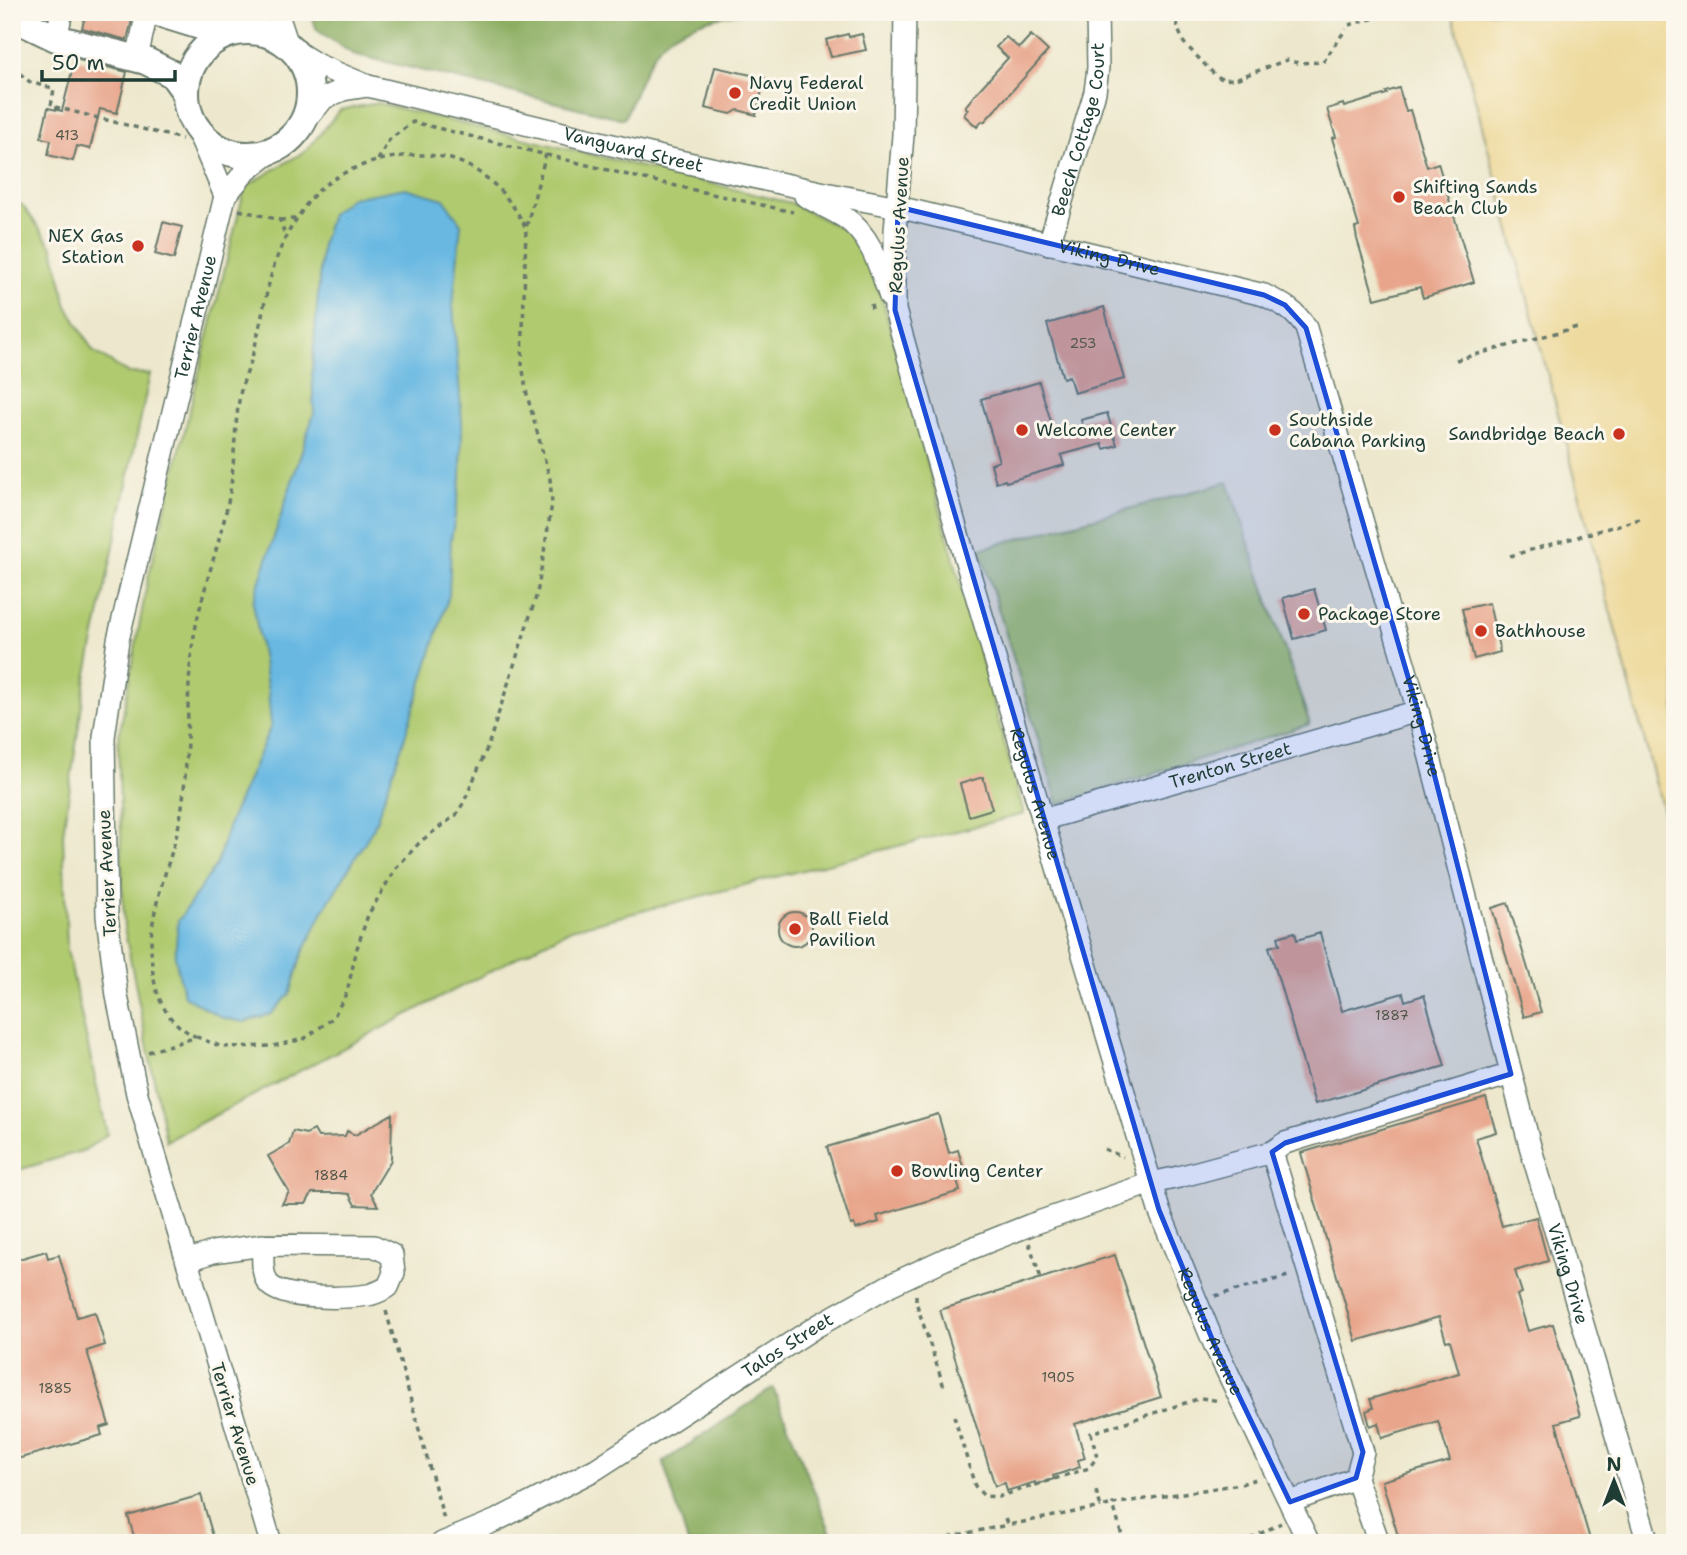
<svg xmlns="http://www.w3.org/2000/svg" width="1687" height="1555" font-family="'Shantell Sans',sans-serif">
<style>
.green{fill:#b0ca70;stroke:#688452;stroke-width:2}
.forest{fill:#8cae62;stroke:#56764b;stroke-width:2}
.sand{fill:#eeda9e;stroke:#868c69;stroke-width:2}
.water{fill:#67b8e2;stroke:#437a8b;stroke-width:2}
.building{fill:#e8a58b}
.lines{fill:none;stroke-linecap:round;stroke-linejoin:round}
.minor-casing{stroke:#67796a;stroke-width:24}
.major-casing{stroke:#67796a;stroke-width:30}
.path{stroke:#67796a;stroke-width:3.5;stroke-dasharray:5 5;stroke-linecap:butt}
.minor{stroke:#fff;stroke-width:21}
.major{stroke:#fff;stroke-width:26}
.marked{fill:#1d4ed8;fill-opacity:0.2;stroke:#1d4ed8;stroke-width:5;stroke-linejoin:round}
.poi-dot{fill:#c8321e;stroke:#fbf7ec;stroke-width:2.5}
.labels{text-anchor:middle;stroke-width:6;stroke-linejoin:round;paint-order:stroke}
.number-label{font-size:14px;fill:#51574a}
.poi-label{font-size:18px;fill:#1f3d34;stroke:#fbf7ec;text-anchor:start}
.street-label{font-size:18px;fill:#1f3d34;stroke:#fbf7ec}
</style>
<rect width="100%" height="100%" fill="#fbf7ec"/>
<filter id="ink" filterUnits="userSpaceOnUse"><feTurbulence type="fractalNoise" baseFrequency=".0143" numOctaves="2"/><feDisplacementMap in="SourceGraphic" scale="14" xChannelSelector="R" yChannelSelector="G"/><feConvolveMatrix kernelMatrix="1 2 1 2 8 2 1 2 1" color-interpolation-filters="sRGB"/></filter>
<filter id="wash" filterUnits="userSpaceOnUse"><feTurbulence type="fractalNoise" baseFrequency=".00686" numOctaves="4" result="noise"/><feDisplacementMap in="SourceGraphic" scale="28" xChannelSelector="R" yChannelSelector="G"/><feGaussianBlur stdDeviation="1.57" result="paint"/><feColorMatrix in="noise" values="0 0 0 0 0 0 0 0 0 0 0 0 0 0 0 0 0 1.4 0 .05"/><feComposite in="paint" operator="in"/></filter>
<g filter="url(#wash)">
<rect width="100%" height="100%" fill="#ede8cd"/>
<path class="green" d="M377,103l414,100 60,30 26,46 147,535 -453,115 -405,212 -42,-214 -6,-185 30,-164 97,-391 62,-37 33,-40z
M12,197l12,10 29,41 14,58 26,45 35,22 22,1 -65,309 -22,151 4,115 40,185 -22,16 -73,22z
M1228,482l82,242 -252,80 -78,-255z"/>
<path class="forest" d="M310,12h441c-29,3 -58,9 -83,26 -19,13 -34,60 -44,81l-271,-65 -36,-24z
M773,1388l62,155h-147l-25,-81z"/>
<path class="sand" d="M1452,12h223v844z"/>
<path class="water" d="M405,188l39,11 17,25 -8,81 9,117 -1,57 -10,61 -2,55 -46,148 -29,84 -52,86 -21,44 -11,37 -19,20 -27,8 -21,-4 -39,-22 -9,-39 3,-36 38,-56 14,-44 41,-95 -3,-35 -15,-89 61,-189 -2,-43 10,-126 9,-30 20,-16z"/>
<g id="blocks">
<path class="building" d="M86,12h48l-7,28 -45,-12z
M848,34l1,3 13,-3 4,16 -35,7 -5,-17z
M1031,35l17,16 -64,71 -2,-1 -5,6 -13,-12 4,-6 -3,-2 12,-15 31,-34 -12,-11 10,-10 13,11z
M75,59l52,13 -10,41 -17,-4 -10,40 -13,-3 -4,15 -25,-6 3,-15 -10,-2 7,-30 14,3z
M715,67l50,11 -9,37 -18,-5 -7,4 -26,-6z
M1399,88l7,23 4,-1 17,57 11,-4 36,119 -51,16 -3,-11 -45,12 -18,-60 -2,-11 4,-1 -27,-89 4,-1 -9,-28 16,-5 1,3 43,-13 -1,-2z
M163,222l19,5 -8,32 -19,-5z
M1104,307l20,72 -50,14 -5,-17 -6,2 -16,-54z
M1039,382l16,53 28,-8 -2,-7 26,-7 10,32 -13,4 -2,-5 -41,11 3,10 -58,17 -1,-2 -9,3 -5,-19 8,-3 -18,-62z
M1314,589l12,41 -32,9 -11,-41z
M1489,603l11,49 -26,7 -12,-50z
M983,777l9,32 -23,7 -9,-32z
M1508,903l33,109 -17,5 -32,-109z
M778 929a17 17 0 1 1 34 0a17 17 0 1 1-34 0Z
M1295,932l2,8 23,-7 22,78 61,-18 2,8 19,-6 21,71 -130,38 -46,-157 11,-3 -2,-7z
M1486,1098l10,34 -20,6 26,88 34,-9 12,44 -33,10 7,22 -5,2 11,36 25,-7 27,92 -24,7 35,120h-191l-18,-62 68,-20 -12,-40 -56,17 -4,-15 -8,3 -4,-15 7,-3 -3,-9 89,-26 -9,-33 -4,1 -7,-24 -83,24 -55,-188z
M392,1114l-1,46 -20,33 7,13 -23,-1 -6,-11 -9,-1h-28l-6,11h-24l7,-12 -21,-36 21,-12 4,-13 13,3 8,-4 4,7 27,-1 2,-5 8,4z
M938,1114l11,39 9,-3 6,20 -9,2 5,19 -83,25 2,6 -23,7 -2,-5 -3,1 -24,-78z
M46,1251l2,7 11,-3 18,62 18,-5 10,33 -18,6 22,74 -9,3 2,7 -85,24 -5,-16v-182z
M1115,1255l46,142 -86,27 10,34 -7,2 2,7 -27,9 1,3 -19,6v-3l-28,9 -2,-8 -10,3 -55,-176z
M201,1495l14,48h-79l-8,-27z"/>
</g>
</g>
<g filter="url(#ink)">
<use href="#blocks" fill-opacity="0" stroke="#67796a" stroke-width="2"/>
<g class="lines">
<g class="minor-casing">
<g id="minor">
<path d="M277,12l11,33"/>
<path id="s1" d="M905,12l-2,123 -8,96v79l62,221 202,679 56,136 94,197"/>
<path d="M238,31l15,-19"/>
<path d="M56,38l6,-26"/>
<path id="s2" d="M295,51l23,14 50,21 302,73 155,34 73,14 366,88c18,9 31,15 42,33l112,383 112,435 118,397"/>
<path d="M137,58l10,-46"/>
<path d="M302,125l22,-27 19,-8 25,-4"/>
<path d="M198,132l27,64"/>
<path d="M805,196c12,7 26,13 39,21 27,18 36,51 46,80"/>
<path id="s3" d="M1049,244l46,-152 3,-24 -1,-56"/>
<path id="s4" d="M1042,820l376,-109"/>
<path d="M1272,1152l13,-9 226,-69"/>
<path d="M187,1261l26,-9 50,-7c0,11 -2,28 5,38 13,18 80,15 100,12 7,-1 14,-5 20,-8l6,-14 -2,-18 -18,-9 -111,-1"/>
<path d="M1290,1502l66,-24"/>
<path id="s5" d="M271,1543l-134,-449 -20,-98 -10,-80 -3,-179 14,-97 107,-444 20,-24 27,-21"/>
<path id="s6" d="M442,1543l55,-23 99,-51 221,-143 73,-41 55,-26 85,-34 121,-42 28,-6 93,-25 91,300 -7,26 23,65"/>
</g>
</g>
<g class="major-casing">
<path id="major" d="M155,12l71,22
M12,17l44,21 90,23 26,13 13,18
M186 93a62 62 0 1 1 124 0a62 62 0 1 1-124 0Z"/>
</g>
<path class="path" d="M1176,12l2,17 6,14 31,32 9,5 14,-2 49,-18 11,3 25,-1 23,-33
M1349,25l48,-13
M12,67l18,15 24,7 -3,17 131,33
M378,160l11,-20 24,-18 223,55 157,35
M239,210l41,10 5,15
M280,220l15,-1
M871,304l2,9
M1456,360l125,-34
M1510,556l130,-37
M197,1037c-38,-17 -45,-51 -46,-90 0,-47 23,-89 30,-134 9,-56 4,-116 12,-171 8,-51 28,-99 37,-150 5,-32 4,-65 10,-97 2,-13 9,-25 12,-38 15,-51 14,-94 46,-140 5,-8 10,-16 17,-23 26,-27 74,-40 110,-39 47,1 81,34 101,73
M148,1052l49,-15 25,10 51,-1 31,-7 29,-21 14,-26 10,-44 11,-33 28,-47 25,-27 35,-26 8,-13 24,-56 49,-152 15,-90 -2,-25 -23,-84 -5,-31 4,-136 20,-74
M1104,1149l19,8
M1029,1243l12,35
M916,1295v7l28,85
M1215,1296l77,-21
M386,1311l59,212
M954,1416l21,70 9,10 14,1 91,-29 8,-11 -6,-24 110,-35 19,3
M1096,1491l5,16 12,-3
M1005,1519l3,6 93,-18
M940,1541l12,-5 56,-11
M1124,1543l-11,-39 128,-20 18,-6
M1242,1543l39,-20"/>
<use href="#minor" class="minor"/>
<use href="#major" class="major"/>
</g>
</g>
<path class="marked" d="M898,207l366,88 21,10 21,23 112,383 93,363 -226,69 -13,9 91,300 -7,26 -66,24 -75,-156 -56,-136 -264,-900z"/>
<g class="poi-dot">
<circle cx="735" cy="93" r="7"/>
<circle cx="1399" cy="197" r="7"/>
<circle cx="138" cy="246" r="7"/>
<circle cx="1022" cy="430" r="7"/>
<circle cx="1275" cy="430" r="7"/>
<circle cx="1619" cy="434" r="7"/>
<circle cx="1304" cy="614" r="7"/>
<circle cx="1481" cy="631" r="7"/>
<circle cx="795" cy="929" r="7"/>
<circle cx="897" cy="1171" r="7"/>
</g>
<g class="labels">
<g class="number-label">
<text x="67" y="140">413</text>
<text x="1083" y="348">253</text>
<text x="1392" y="1020">1887</text>
<text x="331" y="1180">1884</text>
<text x="1058" y="1382">1905</text>
<text x="55" y="1393">1885</text>
</g>
<g class="poi-label">
<text x="749" y="89">Navy Federal<tspan x="749" dy="21">Credit Union</tspan></text>
<text x="1413" y="193">Shifting Sands<tspan x="1413" dy="21">Beach Club</tspan></text>
<text x="124" y="242" text-anchor="end">NEX Gas<tspan x="124" dy="21">Station</tspan></text>
<text x="1289" y="426">Southside<tspan x="1289" dy="21">Cabana Parking</tspan></text>
<text x="1036" y="436">Welcome Center</text>
<text x="1605" y="440" text-anchor="end">Sandbridge Beach</text>
<text x="1318" y="620">Package Store</text>
<text x="1495" y="637">Bathhouse</text>
<text x="809" y="925">Ball Field<tspan x="809" dy="21">Pavilion</tspan></text>
<text x="911" y="1177">Bowling Center</text>
</g>
<g class="street-label">
<text dy="6" stroke="none"><textPath href="#s3" startOffset="119">Beech Cottage Court</textPath></text>
<text dy="6" stroke="none"><textPath href="#s2" startOffset="354">Vanguard Street</textPath></text>
<text transform="translate(899 225) rotate(-87)" y="6">Regulus Avenue</text>
<text dy="6" stroke="none"><textPath href="#s2" startOffset="842">Viking Drive</textPath></text>
<text dy="6" stroke="none"><textPath href="#s5" startOffset="1258">Terrier Avenue</textPath></text>
<text dy="6" stroke="none"><textPath href="#s2" startOffset="1470">Viking Drive</textPath></text>
<text dy="6" stroke="none"><textPath href="#s4" startOffset="196">Trenton Street</textPath></text>
<text dy="6" stroke="none"><textPath href="#s1" startOffset="802">Regulus Avenue</textPath></text>
<text transform="translate(107 873) rotate(-93)" y="6">Terrier Avenue</text>
<text dy="6" stroke="none"><textPath href="#s2" startOffset="2037">Viking Drive</textPath></text>
<text dy="6" stroke="none"><textPath href="#s1" startOffset="1368">Regulus Avenue</textPath></text>
<text dy="6" stroke="none"><textPath href="#s6" startOffset="399">Talos Street</textPath></text>
<text transform="translate(235 1424) rotate(73)" y="6">Terrier Avenue</text>
</g>
</g>
<rect width="1687" height="1555" fill="none" stroke="#fbf7ec" stroke-width="42"/>
<g transform="translate(1614 1481)" stroke="#fbf7ec" stroke-width="5" paint-order="stroke">
<path d="M0-5L12 26L0 18L-12 26Z" fill="#1f3d34"/>
<text y="-10" font-size="19" font-weight="bold" text-anchor="middle" fill="#1f3d34">N</text>
</g>
<path d="M42 70v10h133v-10" fill="none" stroke="#1f3d34" stroke-width="3.5"/>
<text x="52" y="70" font-size="21" fill="#1f3d34" stroke="#fbf7ec" stroke-width="5" paint-order="stroke">50 m</text>
</svg>
